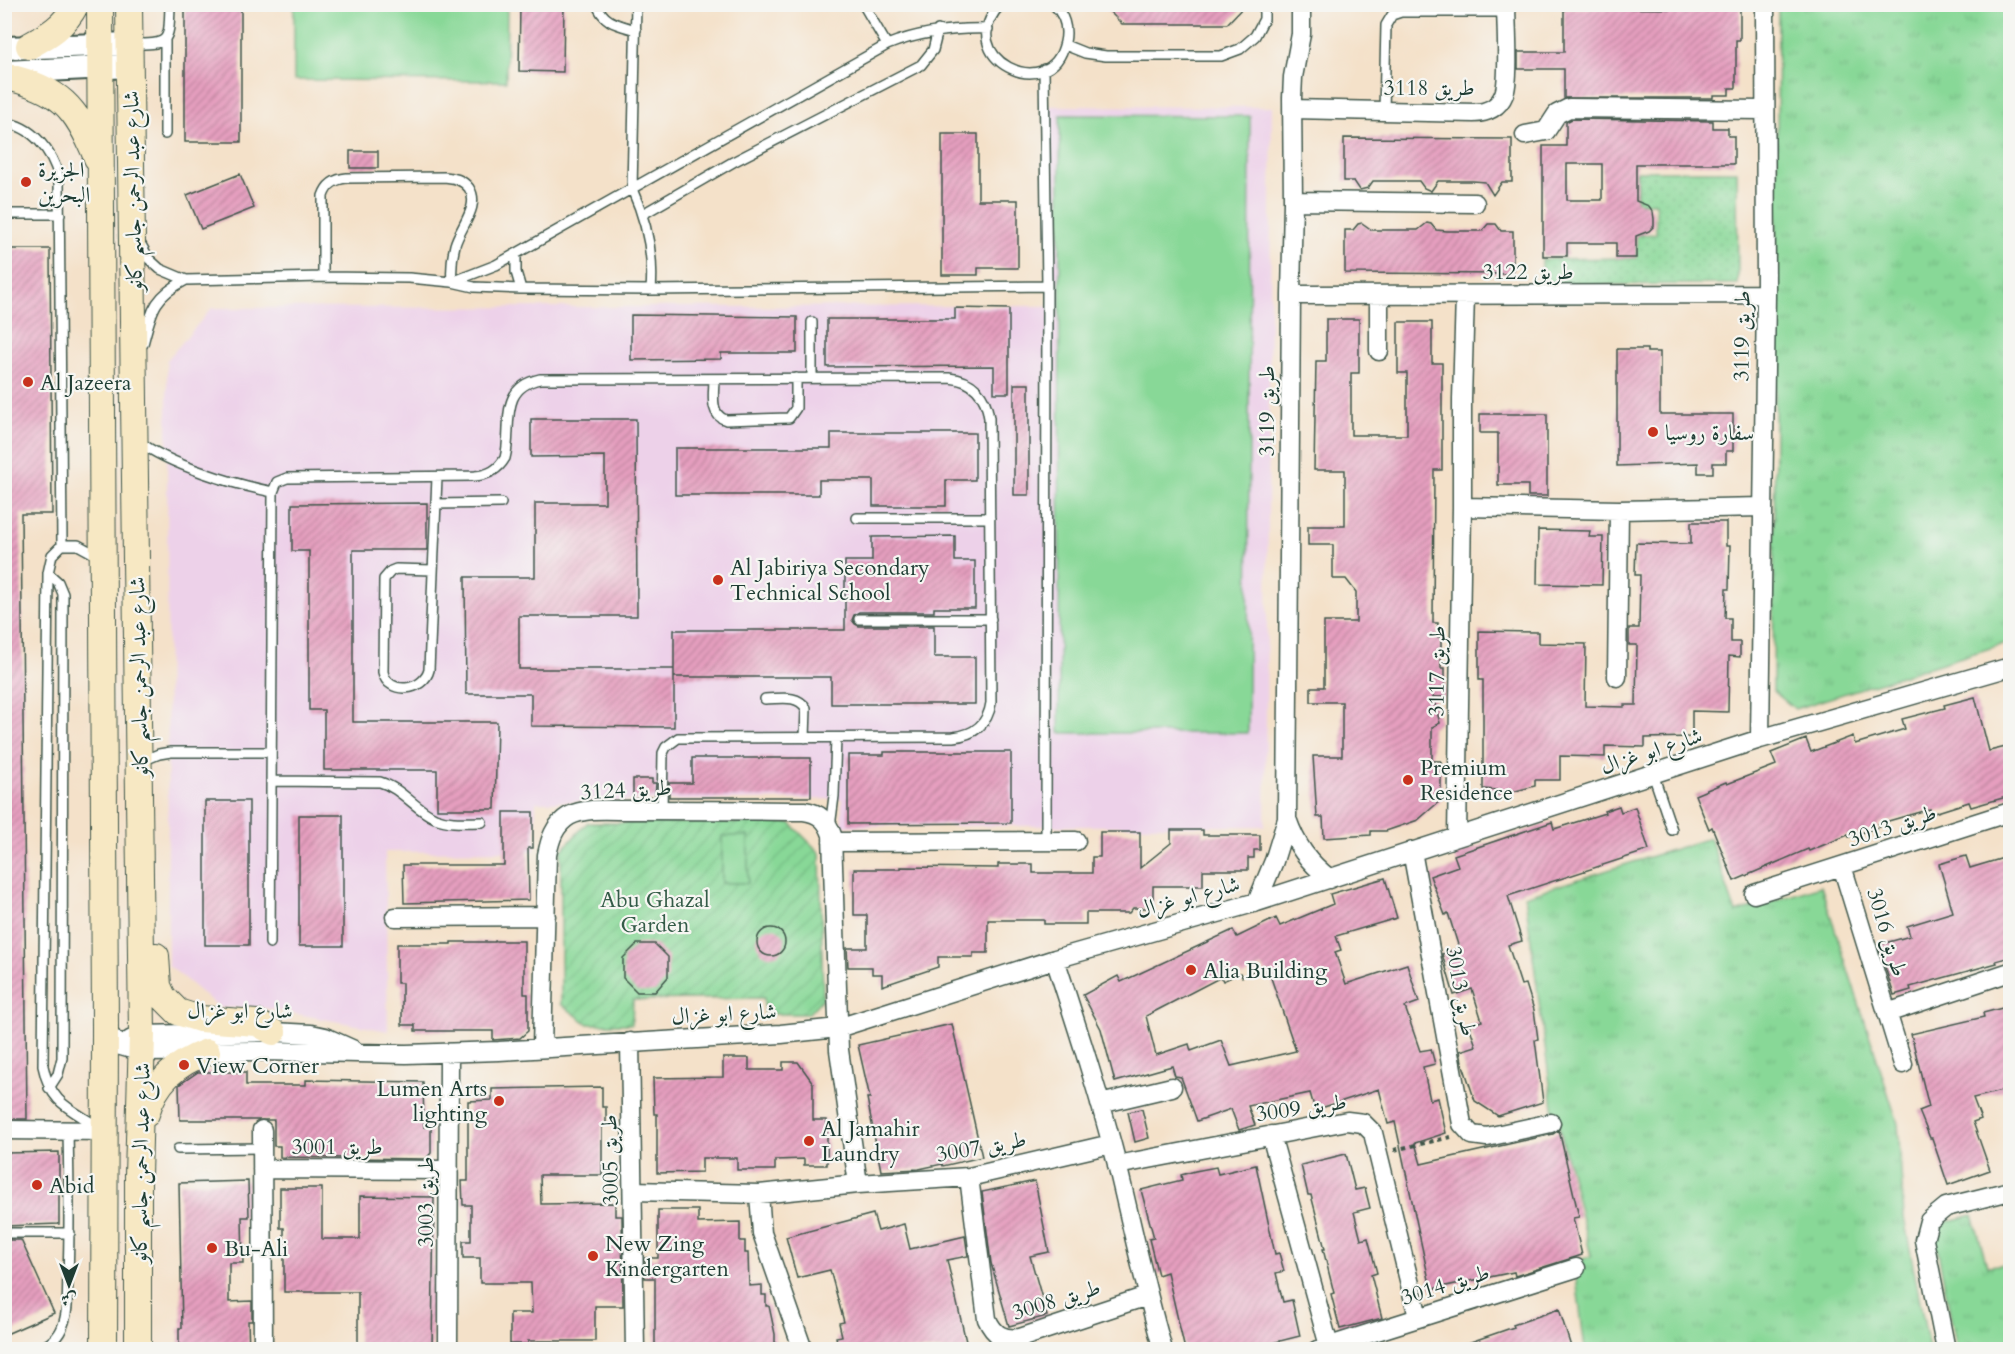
<svg xmlns="http://www.w3.org/2000/svg" width="2015" height="1354" font-family="Cardo,Amiri,serif">
<style>
.built{fill:#edd1e9}
.grass{fill:url(#grass-tufts);stroke:#548a66;stroke-width:1.5}
.park{fill:url(#park-dots);stroke:#548a66;stroke-width:1.5}
.garden{fill:url(#garden-furrows);stroke:#548a66;stroke-width:1.5}
.pitch{fill:#88d897;stroke:#548a66;stroke-width:1.5}
.building{fill:url(#building-hatch);fill-rule:evenodd}
.lines{fill:none;stroke-linecap:round;stroke-linejoin:round}
.service-casing{stroke:#3f564a;stroke-width:12}
.minor-casing{stroke:#3f564a;stroke-width:21}
.tertiary-casing{stroke:#3f564a;stroke-width:26}
.secondary-casing{stroke:#3f564a;stroke-width:28}
.path{stroke:#3f564a;stroke-width:4;stroke-dasharray:4.5 4.5;stroke-linecap:butt}
.service{stroke:#fff;stroke-width:9}
.minor{stroke:#fff;stroke-width:18}
.tertiary{stroke:#fff;stroke-width:22}
.secondary{stroke:#f7e8c3;stroke-width:26}
.poi-dot{fill:#c8321e;stroke:#f6f6f2;stroke-width:2}
.labels{text-anchor:middle;stroke-width:4.5;stroke-linejoin:round;paint-order:stroke}
.street-label{font-size:22px;fill:#1f3d34;stroke:#f6f6f2}
.poi-label{font-size:22px;fill:#1f3d34;stroke:#f6f6f2;text-anchor:start}
.park-label{font-size:22px;fill:#345c48;stroke:#f6f6f2}
</style>
<defs>
<pattern id="grass-tufts" width="24" height="20" patternUnits="userSpaceOnUse" patternTransform="scale(1.5)"><rect width="24" height="20" fill="#88d897"/><path d="M3 7l-1-3M5 7V3M7 7l1-3M15 17l-1-3M17 17v-4M19 17l1-3" fill="none" stroke="#75ba83"/></pattern>
<pattern id="park-dots" width="8" height="8" patternUnits="userSpaceOnUse" patternTransform="scale(1.5)"><rect width="8" height="8" fill="#88d897"/><path d="M2 2h.1M6 6h.1" fill="none" stroke="#75ba83" stroke-width="1.8" stroke-linecap="round"/></pattern>
<pattern id="garden-furrows" width="10" height="10" patternUnits="userSpaceOnUse" patternTransform="scale(1.5)"><rect width="10" height="10" fill="#88d897"/><path d="M-1 1l2-2M0 10L10 0M9 11l2-2" fill="none" stroke="#75ba83"/></pattern>
<pattern id="building-hatch" width="6" height="6" patternUnits="userSpaceOnUse" patternTransform="scale(1.5)"><rect width="6" height="6" fill="#e69fbf"/><path d="M-1 1l2-2M0 6l6-6M5 7l2-2" fill="none" stroke="#ba839c"/></pattern>
</defs>
<rect width="100%" height="100%" fill="#f6f6f2"/>
<filter id="ink" filterUnits="userSpaceOnUse"><feTurbulence type="fractalNoise" baseFrequency=".0167" numOctaves="2"/><feDisplacementMap in="SourceGraphic" scale="12" xChannelSelector="R" yChannelSelector="G"/><feConvolveMatrix kernelMatrix="1 2 1 2 8 2 1 2 1" color-interpolation-filters="sRGB"/></filter>
<filter id="wash" filterUnits="userSpaceOnUse"><feTurbulence type="fractalNoise" baseFrequency=".008" numOctaves="4" result="noise"/><feDisplacementMap in="SourceGraphic" scale="24" xChannelSelector="R" yChannelSelector="G"/><feGaussianBlur stdDeviation="1.35" result="paint"/><feColorMatrix in="noise" values="0 0 0 0 0 0 0 0 0 0 0 0 0 0 0 0 0 1.4 0 .05"/><feComposite in="paint" operator="in"/></filter>
<g filter="url(#wash)">
<rect width="100%" height="100%" fill="#f4e1c9"/>
<path class="built" d="M1049,106l223,1 -7,719h-423v-27l-306,3 -1,49 -150,1 3,179 -129,-24 -39,1 -52,-43 -1,-605 45,-52 837,-2z"/>
<path class="grass" d="M1778,5h232v637l-215,67 -22,-18z
M1710,838l26,75 85,-27 77,238 6,94 25,131h-344l-11,-87 17,-6 -33,-134h-3l-30,-226z
M1973,1215l14,51 23,-2v85h-53l-22,-112 11,-15z"/>
<path class="park" d="M1637,171h100l1,113 -196,1v-26l94,-1v-23l20,-1v-31h-19z"/>
<path class="garden" d="M587,823h203l30,30 3,145 -15,16h-44v-16l-131,2 -1,24h-44l-27,-20v-153z"/>
<path class="pitch" d="M294,5h213l-1,76 -212,-1z
M1060,115l190,1 -2,617h-189z
M722,836h26v47h-26z"/>
<g id="blocks">
<path class="building" d="M185,4h56v138h-56z
M520,4h44l-1,68 -44,-1z
M1102,4h144l-19,20h-105z
M1703,5h37v35h-4v48h-7v7h-16v3h-149v-29h-46v-17h46v-44l139,1z
M1572,119l141,2v7h15v8h6v28h-98v37l13,5 4,6 1,7v7l-5,5 -13,5v22h-20v-15h-49v13h-24v-110h23v-24zM1567,164h35v36h-35z
M942,134h36v66h40v68h-40v7h-36z
M1344,138l168,1v43h-10l-9,13 -8,-13 -12,-1h-35l-7,10 -7,-3 -5,-7h-46l-5,7 -8,2 -6,-9h-10z
M350,151h28v17h-28z
M240,174l14,34 -53,21 -14,-34z
M1362,223l10,7h46l9,-7 4,1 5,6 11,1h35l6,-7h8l5,7h12v43l-168,-1v-43h8l5,-6z
M4,249h46l2,265h-31l6,605h-23z
M955,308l54,1v84h-15v-27l-167,1v-48h128z
M631,315l166,2v36h-76v6l-90,1z
M1326,319h33v54h-8v62h56v-62h-9v-51h34v41h10v107h-8l-1,153h5v14h3v31h4v29h-12l7,26 -8,4v34h9v39l-23,20 -32,11h-15v4l-47,3 -1,-21h-6l-4,-61h29v-54h-31v-15h13v-65h32v-30l-10,-13h-13v-34h-25v-19h37v-56h-31l2,-109h10z
M1617,349h30v3h13v62h73v37h-7v12h-13v10h-15v-10l-81,3z
M1014,384h15v111h-15z
M1480,414h67v82h-19v-11h-30v-52h-18z
M531,419h105l1,197h-118v53h155v58l-143,-1v-32h-65l-1,-117h70v-74h70v-47l-74,1z
M831,433h144v47h-29v26h-73v-26h-54v15h-144v-47h156z
M427,503v47h-74v172h144l-2,87h-58v-39h-113v-60h-15v-159h-17v-47z
M1691,522h35v24h4l-1,43h-3l-1,29h6v24h9v15l-11,-1 -1,56 -36,-1v26l-47,1v9l-40,-1v11l-45,-1v24h-25v6l-31,8h-8v-4l-13,-1v-109h-4v-49l59,1v11l48,1 -1,62 39,1v-2h12l1,-60h-8v-17h10l1,-53h-5l1,-32 55,1z
M1538,530l52,1 -1,6h14l-1,48 -65,-1z
M955,536v25h20v47h-41v4h-75l-5,3 -2,5 3,4 4,2h75v31h41v47h-144v-27h-157v-47h171v-69h27v-24z
M1975,697l14,54 21,-5v50l-39,11 -2,-5 -38,12 -1,-5 -52,15 1,3 -30,10 -1,-2 -39,16 -1,-2 -74,32 -22,-54 -3,2 -14,-34 31,-13 1,2 49,-19 -5,-12 35,-14 5,13 42,-16 2,8 50,-15 -3,-10 43,-11 -1,-3z
M884,752h127v71l-163,1v-69h36z
M692,758h119v39h-142v-14h23z
M633,779h19v4h4l-1,14 -22,2z
M205,801h44v144h-44z
M1619,806l2,6 14,-5 14,43 -141,46 14,45 -14,4 13,40 5,-1 8,26 4,29 -3,1 8,62 -45,14 -23,-15 -13,-39 -2,-11 16,-5 -7,-21 13,-4 -10,-32 -18,6 -12,-41 17,-6 -11,-35 -3,2 -15,-39 28,-10 -4,-11 98,-33 2,7 51,-16 -1,-2z
M504,812h29v36h-5l1,52 -125,3 -1,-38h101z
M299,815h44v131h-44z
M1171,830h32v5h57v15h-6v8h-6v12h-45v16h-50v22h-20l-4,5h-43v11h-42v-4h-56v33h-15v4h-35v10l-56,19v-12h-10v-7h-24l-1,-19h20v-33h-13v-46h47v-2l97,1v-4h35v9h59v-16h8v-25h40v36l31,-25z
M1966,856l4,12 40,-12v101l-14,4 1,2 -87,24 1,3 -17,5 -16,-50 32,-9 -3,-10 46,-14 -14,-48z
M1385,878l12,40 -61,18 5,14 -6,2 11,32 61,-20 12,38 -14,5 15,44 11,-2 4,15 -12,3 7,33 8,-2 8,35 -31,10 6,21 132,-30 6,-4 20,87 -6,1 9,37 -67,21 -1,-4 -83,17 -36,-167 -7,2 -9,-35 -64,21 -5,-17 -62,13 7,19 -16,5 -8,-21 -34,12 -16,-44 -6,-1 -3,-10 -57,16 -14,-53 -18,-34 35,-19 3,6 112,-52 4,7 39,-19 4,8 53,-22 -3,-10zM1262,966l4,7 3,-1 27,79 -65,15 -10,-26 -30,11 -2,-7 -33,11 -10,-39 75,-39 2,4 17,-8 2,4z
M757 942a14 14 0 1 1 28 0a14 14 0 1 1-28 0Z
M495,941h29v53h4v37l-8,7 -27,2v-9h-78v-6h-13v-42h-5v-39h54v-2h44z
M637,944h18l13,13v20l-13,15h-18l-14,-14v-20z
M2010,1006v83l-37,9 8,21 -8,3 17,48 -42,15 -16,-47h-2l-11,-27 10,-4 -18,-73 73,-17 -1,-4z
M952,1024l30,133 -39,9 -1,-2 -23,5 -38,2 -14,-73h3l-12,-53z
M723,1058h26v12h34v-8h15l15,21v37h14v45h-23v-6l-29,1v10h-38v-12h-35v14l-45,1v-59h-3l-1,-36 70,-1z
M198,1072h48v13h60v-5l117,2 1,45h7v26l-5,6 -146,-2v-11h-6v-26h-94l-1,-35z
M602,1087v20h4v18h-4v50h-62l1,29 74,-1v13h7l1,90h-28v35h-67v3h-18v-31h22l-1,-30h-51v-25h-17v-17h8v-36h-8l-1,-24h6v-80l24,-1v-11z
M1142,1109l7,29 -14,4 -7,-30z
M59,1152v72l-55,2v-73z
M1346,1154l9,36 10,-2 5,20 -16,4 7,28 7,-2 9,35 -6,2 11,43 -42,11 -9,-35 3,-1 -11,-44h2l-14,-54h-3l-7,-30z
M1256,1165l19,89 4,-1 5,18 -8,2 7,29 9,-2 8,36 -56,14h-59l-18,-78 -9,3 -9,-36 5,-1 -13,-48 41,-10 -1,-5 14,-4 21,-4 2,7z
M248,1181l1,36h-7l1,46h-14v39l23,-1v20h-4l1,29h-70v-22h3l-3,-145z
M1035,1181l14,71 -19,4 17,60 -38,10 -18,-63 -9,-71z
M280,1188h42v51h38v-43l74,1 -2,153h-74v-58h-74v-64h-4z
M658,1210h40v13l42,-1v19h5v12h3l1,33 13,-1v10h4v11h3l6,28v16h-120v-72h-10v-20h13z
M873,1214l5,17 26,-7 6,25 55,-13 3,20 -21,4 21,90h-129l-3,-13 6,-1 -3,-13 5,-1 -14,-52 -33,8 -11,-41z
M4,1240h17l33,73 -50,22z
M1559,1309l13,41h-116v-3l58,-20 -1,-2z"/>
</g>
</g>
<g filter="url(#ink)">
<use href="#blocks" fill-opacity="0" stroke="#3f564a" stroke-width="1.5"/>
<g class="lines">
<g class="service-casing">
<path id="service" d="M597,4c6,19 22,21 39,26
M636,4l-4,185c15,33 22,66 19,101
M863,4l24,41
M1001,4c-51,53 50,103 64,38 3,-14 -1,-28 -12,-38
M165,40v94
M130,44c40,0 39,0 40,-40
M1065,45l20,8 21,3h115l19,-7 15,-13 9,-17v-15
M1044,69l3,217 -1,555
M1384,111l2,-86 6,-10 9,-3h105
M4,123c28,2 49,29 55,55l3,367
M4,214h56
M643,214l90,-52 188,-97 12,-15 5,-20
M140,243l9,16 11,10 26,11 137,-3 86,1 43,4 22,5 47,2 130,1 396,-4
M516,254v18l5,17
M323,277v-81c4,-12 12,-17 24,-18l97,-1c10,1 18,2 25,11 12,18 -9,39 -14,57 -3,12 -4,25 -3,37l44,-17 391,-220c33,-13 65,-17 101,-16
M143,344c9,-34 10,-47 43,-64
M812,378v-56
M714,379c0,14 -5,36 12,41l63,-2 7,-10v-30
M138,441c32,24 95,43 135,51
M436,504l65,-1
M857,518h133
M100,557l-22,-12h-16l-10,10 -4,18 -5,493c8,39 27,42 57,62
M433,570l-37,-1 -5,2 -7,8 -1,93c5,24 41,19 46,-2l8,-193
M48,573l10,9 5,12 -1,464 -4,16 -9,14
M859,619h132
M765,699c15,0 32,-5 41,9l-1,30
M142,761l17,-7 12,-2h100
M1653,774l19,56
M271,781l109,1c21,6 35,27 55,36 15,6 31,4 47,4
M830,827l4,-31 2,-58
M270,943l3,-451 4,-10 10,-4 188,-2c14,-1 23,-6 30,-18 8,-30 -8,-70 35,-79l409,-1c24,2 37,17 40,40l2,285c-3,21 -17,32 -38,34l-275,1 -12,9 -3,6 -1,57
M178,1149l84,-1
M4,1233h66
M37,1350c12,-5 22,-12 26,-25 6,-15 4,-34 5,-50 2,-48 1,-96 0,-144
M987,1350l6,-3 6,-11"/>
</g>
<g class="minor-casing">
<path id="minor" d="M1292,109l182,4c13,0 25,-6 30,-19 6,-15 2,-70 2,-90
M1525,135l21,-4 11,-17 12,-6 195,2
M1293,201l182,2
M1291,295l475,-1
M1379,351v-54
M1462,507l157,3 143,-3
M1617,677l2,-167
M1760,739l6,-445 -1,-290
M1287,819c9,26 21,43 43,60
M1457,837l5,-330v-108l3,-104
M832,842l244,-1
M1412,851l50,273 10,11 15,2 64,-14
M1842,866l61,198
M1754,894l256,-82
M1257,902l17,-41 13,-42 4,-524 2,-94 -1,-103 1,-21 8,-43v-30
M395,917l151,-1
M1055,959c22,68 44,135 62,205 15,62 28,124 46,186
M1887,1013l123,-41
M105,1027l7,11 9,8 21,6 120,-1 144,3 93,-3 282,-17 57,-6 217,-69 202,-57 503,-163 250,-72
M130,1040l12,-5 131,-3 38,2 14,3 29,13
M630,1042l5,308
M542,1047l5,-192c3,-15 7,-30 22,-39 19,-10 47,-5 68,-6 56,0 111,0 167,1 15,2 23,9 28,24l7,215 19,134
M1100,1104l72,-17
M4,1130l101,1
M262,1130l1,220
M1271,1135l58,211
M1117,1165l230,-44 16,2 10,10 45,184
M262,1169l187,1
M969,1177l18,142c7,16 16,21 33,19l127,-42
M633,1191l126,3 99,-10 111,-7 142,-33
M759,1194l3,39 41,117
M448,1350l1,-296
M1317,1350l259,-82
M1946,1350l-22,-110 5,-19 17,-14 64,-16"/>
</g>
<g class="tertiary-casing">
<path id="tertiary" d="M4,48l126,-4
M4,72l126,-6"/>
</g>
<g class="secondary-casing">
<path id="secondary" d="M100,4l5,1023 -1,323
M129,4l13,1031 -4,140v175
M29,46c20,-11 36,-20 47,-42
M4,76c56,13 72,30 93,82
M156,956l2,30 5,11 15,15 22,7 57,4 16,9
M146,1114c9,-32 30,-51 61,-62"/>
</g>
<path class="path" d="M1394,1150l57,-13"/>
<use href="#service" class="service"/>
<use href="#minor" class="minor"/>
<use href="#tertiary" class="tertiary"/>
<use href="#secondary" class="secondary"/>
</g>
</g>
<g class="poi-dot">
<circle cx="26" cy="182" r="6"/>
<circle cx="28" cy="382" r="6"/>
<circle cx="1653" cy="432" r="6"/>
<circle cx="718" cy="580" r="6"/>
<circle cx="1408" cy="780" r="6"/>
<circle cx="1191" cy="970" r="6"/>
<circle cx="184" cy="1065" r="6"/>
<circle cx="499" cy="1101" r="6"/>
<circle cx="809" cy="1141" r="6"/>
<circle cx="37" cy="1185" r="6"/>
<circle cx="212" cy="1248" r="6"/>
<circle cx="593" cy="1256" r="6"/>
</g>
<g class="labels">
<g class="street-label">
<text x="1429" y="95">طريق 3118</text>
<text transform="translate(132 191) rotate(-91)" y="8">شارع عبد الرحمن جاسم كانو</text>
<text x="1528" y="279">طريق 3122</text>
<text transform="translate(1741 336) rotate(-89)" y="8">طريق 3119</text>
<text transform="translate(1266 411) rotate(-90)" y="8">طريق 3119</text>
<text transform="translate(1436 671) rotate(-89)" y="8">طريق 3117</text>
<text transform="translate(138 677) rotate(-91)" y="8">شارع عبد الرحمن جاسم كانو</text>
<text transform="translate(1651 750) rotate(-18)" y="8">شارع ابو غزال</text>
<text transform="translate(626 789) rotate(-3)" y="8">طريق 3124</text>
<text transform="translate(1892 825) rotate(-18)" y="8">طريق 3013</text>
<text transform="translate(1188 896) rotate(-15)" y="8">شارع ابو غزال</text>
<text transform="translate(1888 932) rotate(73)" y="8">طريق 3016</text>
<text transform="translate(1462 991) rotate(80)" y="8">طريق 3013</text>
<text x="240" y="1018">شارع ابو غزال</text>
<text transform="translate(724 1013) rotate(-3)" y="8">شارع ابو غزال</text>
<text transform="translate(1301 1107) rotate(-8)" y="8">طريق 3009</text>
<text x="337" y="1154">طريق 3001</text>
<text transform="translate(981 1146) rotate(-10)" y="8">طريق 3007</text>
<text transform="translate(609 1160) rotate(-91)" y="8">طريق 3005</text>
<text transform="translate(140 1163) rotate(-89)" y="8">شارع عبد الرحمن جاسم كانو</text>
<text transform="translate(425 1202) rotate(-90)" y="8">طريق 3003</text>
<text transform="translate(1445 1284) rotate(-17)" y="8">طريق 3014</text>
<text transform="translate(1056 1299) rotate(-17)" y="8">طريق 3008</text>
</g>
<g class="poi-label">
<text x="38" y="177">الجزيرة<tspan x="38" dy="25">البحرين</tspan></text>
<text x="40" y="390">Al Jazeera</text>
<text x="1665" y="440">سفارة روسيا</text>
<text x="730" y="575">Al Jabiriya Secondary<tspan x="730" dy="25">Technical School</tspan></text>
<text x="1420" y="775">Premium<tspan x="1420" dy="25">Residence</tspan></text>
<text x="1203" y="978">Alia Building</text>
<text x="196" y="1073">View Corner</text>
<text x="487" y="1096" text-anchor="end">Lumen Arts<tspan x="487" dy="25">lighting</tspan></text>
<text x="821" y="1136">Al Jamahir<tspan x="821" dy="25">Laundry</tspan></text>
<text x="49" y="1193">Abid</text>
<text x="605" y="1251">New Zing<tspan x="605" dy="25">Kindergarten</tspan></text>
<text x="224" y="1256">Bu-Ali</text>
</g>
<g class="park-label">
<text x="655" y="907">Abu Ghazal<tspan x="655" dy="25">Garden</tspan></text>
</g>
</g>
<rect width="2015" height="1354" fill="none" stroke="#f6f6f2" stroke-width="24"/>
<g transform="translate(69 1285) rotate(180)" stroke="#f6f6f2" stroke-width="4.5" paint-order="stroke">
<path d="M0-4.5L10 22L0 15L-10 22Z" fill="#1f3d34"/>
<text y="-9" font-size="16" font-weight="bold" text-anchor="middle" fill="#1f3d34">ش</text>
</g>
</svg>
